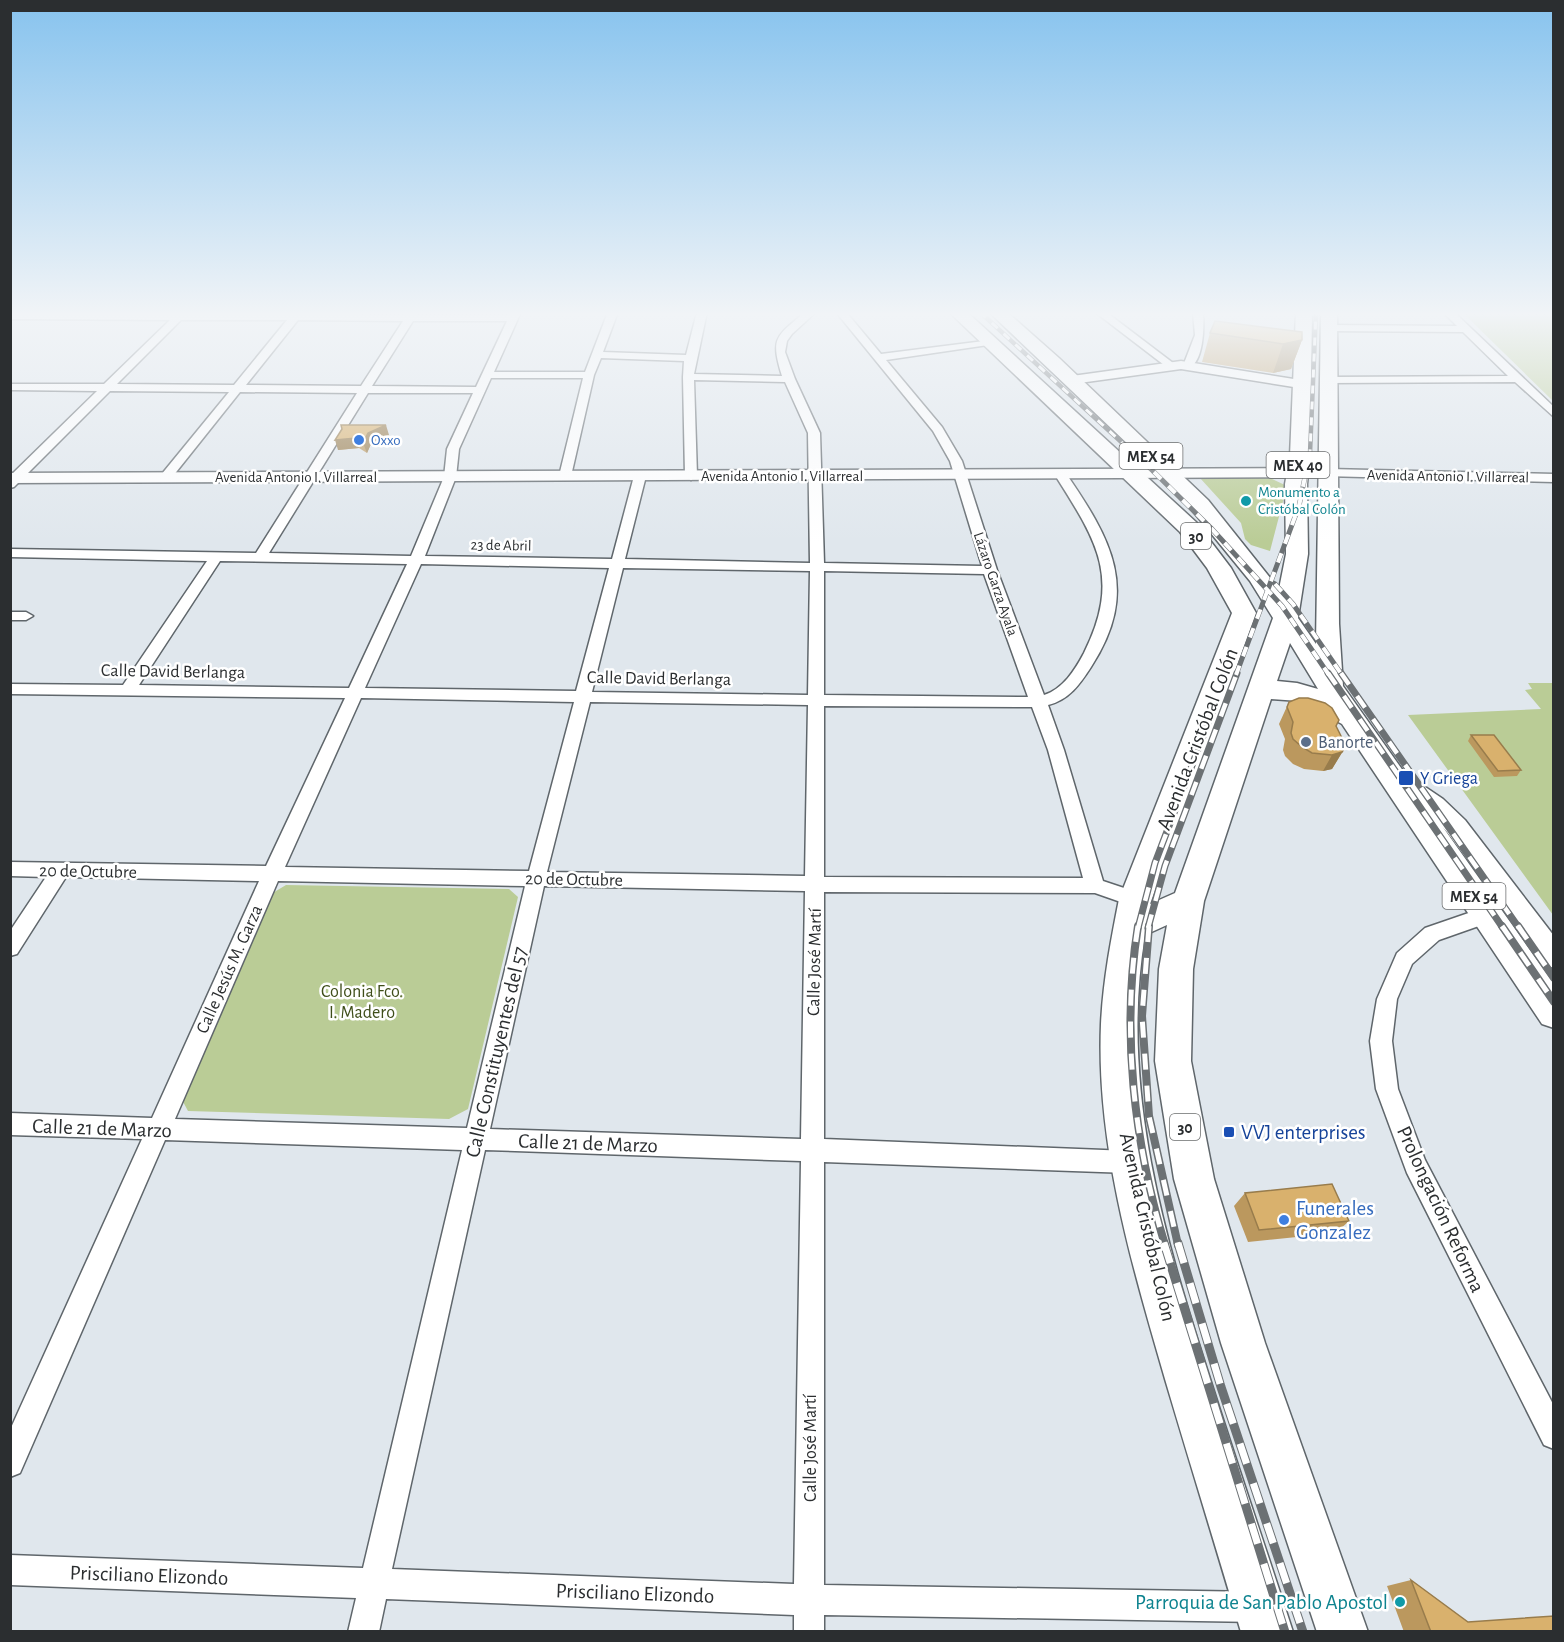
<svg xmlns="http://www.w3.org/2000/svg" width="1564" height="1642" font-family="'Alegreya Sans',sans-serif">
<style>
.green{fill:#bacc96}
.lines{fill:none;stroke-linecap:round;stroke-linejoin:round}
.minor-casing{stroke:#5f666b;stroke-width:3}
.tertiary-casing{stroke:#5f666b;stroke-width:3}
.primary-casing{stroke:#5f666b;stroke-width:3}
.minor{fill:#fff;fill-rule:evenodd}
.tertiary{fill:#fff;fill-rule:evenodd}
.primary{fill:#fff;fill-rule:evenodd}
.rail-far4-casing{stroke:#6c7174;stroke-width:4.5}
.rail-far3-casing{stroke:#6c7174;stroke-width:5}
.rail-far2-casing{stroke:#6c7174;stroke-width:7}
.rail-far1-casing{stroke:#6c7174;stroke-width:8}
.rail-casing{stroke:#6c7174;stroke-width:9}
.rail-far4{stroke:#fff;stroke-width:3;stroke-dasharray:8;stroke-linecap:butt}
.rail-far3{stroke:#fff;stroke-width:4;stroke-dasharray:10;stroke-linecap:butt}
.rail-far2{stroke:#fff;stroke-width:4.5;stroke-dasharray:14;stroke-linecap:butt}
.rail-far1{stroke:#fff;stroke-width:5;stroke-dasharray:16;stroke-linecap:butt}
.rail{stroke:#fff;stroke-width:7;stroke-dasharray:21;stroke-linecap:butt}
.wall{fill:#bb985e}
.shaded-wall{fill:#987c4c}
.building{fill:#d9b16d;stroke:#987c4c;stroke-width:1.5}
.shop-dot{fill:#3f7fe0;stroke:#fff;stroke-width:2}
.culture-dot{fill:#0f9aa8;stroke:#fff;stroke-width:2}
.service-dot{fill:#5c6f8a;stroke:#fff;stroke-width:2}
.transit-dot{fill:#1a4fb4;stroke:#fff;stroke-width:2}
.labels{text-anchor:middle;stroke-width:5;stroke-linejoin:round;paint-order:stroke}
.far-shop-label{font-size:15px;fill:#366cbe;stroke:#fff;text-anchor:start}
.far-street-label{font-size:15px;fill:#2b2e30;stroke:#fff}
.far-culture-label{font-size:15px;fill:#0d838f;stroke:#fff;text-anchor:start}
.shield{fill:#fff;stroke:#6b6d6e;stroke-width:1.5}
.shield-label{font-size:16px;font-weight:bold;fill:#2b2e30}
.street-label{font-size:18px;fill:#2b2e30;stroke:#fff}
.service-label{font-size:18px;fill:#4e5e75;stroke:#fff;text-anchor:start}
.transit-label{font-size:18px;fill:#164399;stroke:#fff;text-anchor:start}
.park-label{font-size:18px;fill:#3f4e1a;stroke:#fff}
.near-street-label{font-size:21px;fill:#2b2e30;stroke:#fff}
.near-transit-label{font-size:21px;fill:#164399;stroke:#fff;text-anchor:start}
.near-shop-label{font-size:21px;fill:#366cbe;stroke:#fff;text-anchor:start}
.near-culture-label{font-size:21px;fill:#0d838f;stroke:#fff;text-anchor:end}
</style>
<rect width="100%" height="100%" fill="#e0e7ed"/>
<path class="green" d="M1462,312h91v89z
M1200,478h70l17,8 -17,65 -19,-6 -6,-6 -4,-16z
M1528,683h25v232l-145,-200 133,-6 -16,-19 7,-1z
M286,885l223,4 9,8 -50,212 -19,10 -261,-8 -7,-13 90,-204z"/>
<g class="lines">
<g class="minor-casing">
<path id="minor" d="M177,312l229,3 2,-3h10l-2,3h94l1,-3h10l-27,60h91l23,-60h10l-15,40 83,3 11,-43h10l-13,62 88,2c-12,-39 -6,-39 23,-64h11l-24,22 -5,7 -2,11 10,27 25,54 4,130 158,3 -32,-105 -17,-30 -97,-119h10l35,42 111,-14 1,2 -5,3 -102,15 56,67 20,34 35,109 47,125c19,-6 31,-25 40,-42 38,-76 12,-113 -29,-178l2,-3h8c46,67 76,118 26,195 -11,17 -22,33 -43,38l16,45 39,131 39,13 3,5 -3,5 -7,3 -40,-14 -271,-1v247l305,12 8,3 4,8 -4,8 -8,3 -305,-11v423l434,7 11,4 4,11 -4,11 -11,4 -434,-7v17h-30v-17l-408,-16 -7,33h-31l8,-34 -346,-13v-30l353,13 99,-418 -297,-10 -145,333 -10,4v-47l132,-291 -132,-4v-22l142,5 107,-237 -193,-4 -49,77 -7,2v-25l36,-54 -36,-1v-14l256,4 79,-168 -335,-4v-10l113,1 84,-124 -197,-4v-8l246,4 101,-160 -117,-1 -71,89h-8l-2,-3 2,-3 68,-83 -119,-1 -96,96 -4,1v-12l87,-85 -87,-1v-6h94l66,-64 -160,-1v-6zM181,320h106l-53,65 -117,-1zM298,320l105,1 -42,65 -115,-1zM413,321h94l-31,66 -104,-1zM601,358l83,3 -1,16 2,99 6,4 6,-4 -3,-96 91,2 23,51 2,130 -185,-4 21,-83 -6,-4 -6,4 -22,83 -187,-3 31,-79 3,-28 32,-71h92l-24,98 6,4 6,-4 23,-101zM368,393h105l-26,56 -3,28 -33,79 -142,-3zM220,561l187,3 -58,124 -210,-3zM421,564l188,4 -33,123 -211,-3zM623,568l187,3 -2,124 -216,-3zM824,571l160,3 44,123 -204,-2zM361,698l213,4 -45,169 -244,-4zM590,702l218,3 -3,171 -258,-4zM824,706l208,1 16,43 35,128 -259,-1zM278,881l247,5 -58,242 -292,-9zM544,886l261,5 -4,248 -311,-10zM485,1150l316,11 -7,423 -402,-15z
M1095,312h11l71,54 -1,2h-8z
M1193,312h10c1,15 1,50 -15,57l-5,-3 12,-31z
M1443,312h11l100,95v10l-39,-35 -186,1 -6,-3 6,-3 179,-1 -45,-44 -134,-1 -5,-3 5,-3 128,1z
M1328,469l226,5v8l-230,-6 -2,-3 2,-3z
M10,612h16l7,4 -7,4h-16z
M1486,907l7,2 3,6 -3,6 -54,19 -27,24 -15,35 -5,42 6,48 27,71 129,246v43l-10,-4 -137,-272 -31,-84 -6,-48 7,-42 20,-46 28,-25z"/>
</g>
<g class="tertiary-casing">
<path id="tertiary" d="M1181,361l119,19 7,4 -7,4 -119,-19 -109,15 -7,-4 7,-4z
M1328,468l8,5 -2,4 -1324,6v-10z
M1395,770l8,2 40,27 22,21 89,116v32l-9,-3 -98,-133 -20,-21 -40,-27 -4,-6 4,-6z"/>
</g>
<g class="primary-casing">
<path id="primary" d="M949,312h18l229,210 35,46 25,45 -106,291 25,-11 98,-275 -23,-37 -58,-71 -40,-43 -163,-155h18l52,46 149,142 71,89 7,-35 -1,-70 5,-28 6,-144h16l-2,144 -3,28 1,70 -10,64 18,26 5,-332h16l2,312 4,62 211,298v44l-12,-4 -200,-300 -43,-23 -28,-2 -67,202 -11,68 -2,92 23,118 51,164 103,289h-51l-96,-289 -47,-164 -19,-118 4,-92 8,-44 -22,10c-26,153 20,305 67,450 26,82 54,164 81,247h-52c-25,-85 -51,-168 -76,-253 -33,-114 -69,-234 -64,-355 2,-43 10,-84 18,-125l113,-286 -25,-45 -27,-36zM1290,643l28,46 -21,-6 -20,-2z"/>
</g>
<use href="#minor" class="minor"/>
<use href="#tertiary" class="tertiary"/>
<use href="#primary" class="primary"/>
<g class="rail-far4-casing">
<path id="rail-far4" d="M980,312l175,161
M1306,473l4,-20 6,-141"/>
</g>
<g class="rail-far3-casing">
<path id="rail-far3" d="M1154,472l57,56 71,78 47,69
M1275,584l18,20 49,71
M1236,675l63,-169 7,-34"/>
</g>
<g class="rail-far2-casing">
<path id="rail-far2" d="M1328,673l175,255
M1341,673l178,255
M1138,928l17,-65 58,-153
M1148,928l17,-62 72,-193"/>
</g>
<g class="rail-far1-casing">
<path id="rail-far1" d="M1138,926c-17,105 -4,217 27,319
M1149,926l-7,90 7,100 29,129
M1502,926l52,76
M1518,926l36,52"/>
</g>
<g class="rail-casing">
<path id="rail" d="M1164,1243l121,389
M1178,1243l43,144 82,245"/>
</g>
<use href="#rail-far4" class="rail-far4"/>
<use href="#rail-far3" class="rail-far3"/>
<use href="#rail-far2" class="rail-far2"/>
<use href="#rail-far1" class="rail-far1"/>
<use href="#rail" class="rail"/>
</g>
<path class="wall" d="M1210,333l92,7 -11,29 -18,4 -71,-11z
M342,429l47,6 -18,9 -4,9 -8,-5 -21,2z
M1289,702l47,24 10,20 -14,23 -9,2 -19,-2 -11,-5 -8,-8 -2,-6 2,-11 -6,-15z
M1471,735l50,35 -4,6 -23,1 -26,-36z
M1245,1193l104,28 -13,12 -88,9 -14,-36z
M1411,1580l57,42 86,10h-150l-17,-46z"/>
<path class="shaded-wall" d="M1302,340l-11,29 -18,4 10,-29z
M386,425l3,10 -18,9 -4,9 -4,-10 5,-10z
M356,438l3,10 -21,2 -3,-10z
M1346,746l-14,23 -9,2 9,-16z"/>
<path class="building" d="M1215,321l87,11v8l-19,4 -73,-11z
M341,425h45l-18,8 -5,10 -7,-5 -21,2 7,-11z
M1299,698h9l17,5 7,5 7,12 -3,6 10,20 -4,6 -10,3 -20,-2 -10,-6 -9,-8 -2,-6 2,-11 -6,-15 2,-5z
M1471,735h23l27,35 -23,1z
M1332,1184l17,37 -90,9 -14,-37z
M1411,1580l57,42 86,-6v16h-123z"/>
<linearGradient id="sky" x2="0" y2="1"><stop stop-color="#87c3ee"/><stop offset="0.58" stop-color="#f1f4f7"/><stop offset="1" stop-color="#f1f4f7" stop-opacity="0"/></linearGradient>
<rect width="1564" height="542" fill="url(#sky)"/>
<g class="shop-dot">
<circle cx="359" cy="440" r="6"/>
<circle cx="1284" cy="1220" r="6"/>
</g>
<g class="culture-dot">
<circle cx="1246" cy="501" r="6"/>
<circle cx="1400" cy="1602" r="6"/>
</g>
<circle class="service-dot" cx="1306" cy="742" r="6"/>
<g class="transit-dot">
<rect x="1398" y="770" width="16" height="16" rx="3"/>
<rect x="1223" y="1126" width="12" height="12" rx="3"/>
</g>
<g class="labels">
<g class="far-shop-label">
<text x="371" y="445">Oxxo</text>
</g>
<g class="far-street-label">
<text x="782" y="481">Avenida Antonio I. Villarreal</text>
<text transform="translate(1448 476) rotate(1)" y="5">Avenida Antonio I. Villarreal</text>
<text x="296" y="482">Avenida Antonio I. Villarreal</text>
<text transform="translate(501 545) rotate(1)" y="5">23 de Abril</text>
<text transform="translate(996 584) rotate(71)" y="5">Lázaro Garza Ayala</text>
</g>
<g class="far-culture-label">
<text x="1258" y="497">Monumento a<tspan x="1258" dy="17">Cristóbal Colón</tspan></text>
</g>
<g class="shield">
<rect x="1119.5" y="443" width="63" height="26" rx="4.5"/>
<rect x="1266.5" y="452" width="63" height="26" rx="4.5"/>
<rect x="1181" y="523" width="30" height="26" rx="4.5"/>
<rect x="1442.5" y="883" width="63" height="26" rx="4.5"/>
<rect x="1170" y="1114" width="30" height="26" rx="4.5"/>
</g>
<g class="shield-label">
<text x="1151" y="462">MEX 54</text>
<text x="1298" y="471">MEX 40</text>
<text x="1196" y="542">30</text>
<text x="1474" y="902">MEX 54</text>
<text x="1185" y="1133">30</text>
</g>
<g class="street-label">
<text transform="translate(173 671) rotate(1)" y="6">Calle David Berlanga</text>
<text transform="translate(659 678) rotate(1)" y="6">Calle David Berlanga</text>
<text transform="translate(88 871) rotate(1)" y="6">20 de Octubre</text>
<text transform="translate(574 879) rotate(1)" y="6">20 de Octubre</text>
<text transform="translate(814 962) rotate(-89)" y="6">Calle José Martí</text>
<text transform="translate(229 969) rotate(-66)" y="6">Calle Jesús M. Garza</text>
<text transform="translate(810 1448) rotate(-90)" y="6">Calle José Martí</text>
</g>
<g class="service-label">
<text x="1318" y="748">Banorte</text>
</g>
<g class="transit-label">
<text x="1420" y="784">Y Griega</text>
</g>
<g class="park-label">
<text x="362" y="997">Colonia Fco.<tspan x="362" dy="21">I. Madero</tspan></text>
</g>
<g class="near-street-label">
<text transform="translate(1197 739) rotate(-69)" y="7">Avenida Cristóbal Colón</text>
<text transform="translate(496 1052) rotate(-77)" y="7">Calle Constituyentes del 57</text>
<text transform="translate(102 1128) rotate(2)" y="7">Calle 21 de Marzo</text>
<text transform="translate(588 1143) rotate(2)" y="7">Calle 21 de Marzo</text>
<text transform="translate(1441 1209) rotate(65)" y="7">Prolongación Reforma</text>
<text transform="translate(1148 1227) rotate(77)" y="7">Avenida Cristóbal Colón</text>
<text transform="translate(149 1575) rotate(2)" y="7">Prisciliano Elizondo</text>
<text transform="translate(635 1593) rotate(2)" y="7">Prisciliano Elizondo</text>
</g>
<g class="near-transit-label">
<text x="1241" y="1139">VVJ enterprises</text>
</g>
<g class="near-shop-label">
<text x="1296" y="1215">Funerales<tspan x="1296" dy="24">Gonzalez</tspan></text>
</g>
<g class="near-culture-label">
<text x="1388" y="1609">Parroquia de San Pablo Apostol</text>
</g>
</g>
<rect width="1564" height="1642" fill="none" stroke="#2b2e30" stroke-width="24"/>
</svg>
